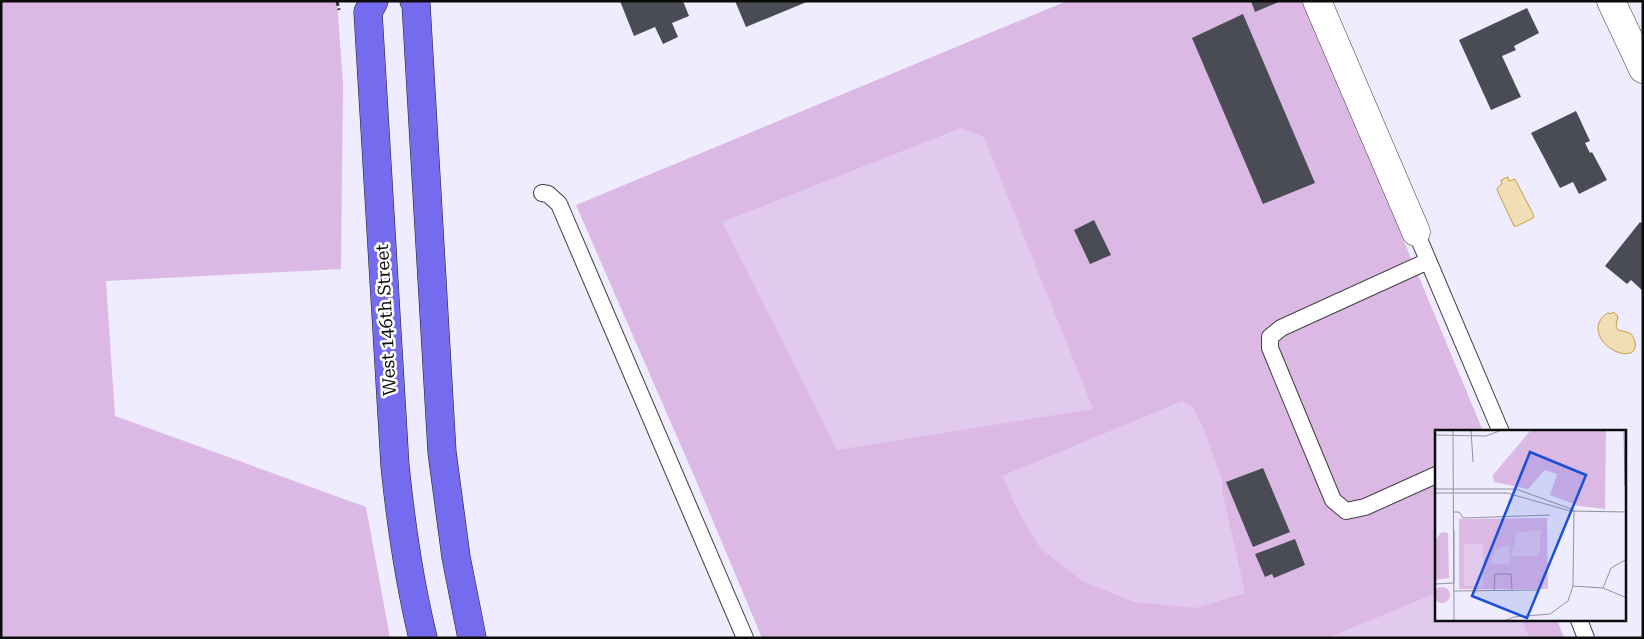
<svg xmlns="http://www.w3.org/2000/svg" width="1644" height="639" font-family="'Roboto Serif',serif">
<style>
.green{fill:#dcb8e5}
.pitch{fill:#e1caed}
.water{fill:#f1deb4;stroke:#c39e40}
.building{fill:#494c54}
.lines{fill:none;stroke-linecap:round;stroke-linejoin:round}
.service-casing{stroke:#3f3f3f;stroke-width:18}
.minor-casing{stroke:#3f3f3f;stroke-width:29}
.primary-casing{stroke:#1d1d1d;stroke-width:29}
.path{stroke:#2e2e2e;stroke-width:3;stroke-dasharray:5 2.5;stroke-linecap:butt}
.service{stroke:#fff;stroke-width:16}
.minor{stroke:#fff;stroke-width:28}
.primary{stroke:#746bef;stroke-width:28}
.labels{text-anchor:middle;stroke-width:5;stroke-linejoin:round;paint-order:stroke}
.street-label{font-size:18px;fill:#0c0c0c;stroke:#fff}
.inset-road{fill:none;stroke:#94929d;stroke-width:1}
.view{fill:#1d4ed8;fill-opacity:0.15;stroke:#1d4ed8;stroke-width:2.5}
.inset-edge{fill:none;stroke:#0c0c0c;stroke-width:2.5}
</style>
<rect width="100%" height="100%" fill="#eeecfe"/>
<path class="green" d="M1,1h336l6,83 -2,185 -235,12 9,135 251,91 24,131h-389z
M1067,1h237l179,430 -47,1v188h121l7,18h-802l-67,-160 -119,-273z"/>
<path class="pitch" d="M961,128l23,9 109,272 -256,41 -115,-228z
M1182,401l10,5 12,23 18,51v10l23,103 -49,15 -62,-6 -50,-20 -43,-33 -23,-38 -16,-35z
M1436,593v27h86l7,18h-202z"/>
<path class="water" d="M1508,177l1,4 6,-2 19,37 -1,2 -16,8h-3l-17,-36 1,-3 4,-3 -1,-4z
M1613,312l5,4 -2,10 2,4c3,1 7,1 11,3 3,1 5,5 6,9 4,23 -37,9 -37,-14 0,-6 5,-13 10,-15l3,1z"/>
<path class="building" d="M620,1h63l6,15 -17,7 6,14 -15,7 -8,-17 -21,9z
M735,1h74l-63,26z
M1251,1h30l-26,11z
M1527,8l12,25 -25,13 2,4 -14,6 19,41 -30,13 -32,-70z
M1243,14l72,169 -52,21 -71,-166z
M1576,111l14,30 -5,2 5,10 2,-1 15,28 -28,14 -6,-12 -13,6 -29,-55z
M1094,220l17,35 -21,9 -16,-34z
M1640,222l3,2v67l-12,-11 -4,4 -22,-18z
M1263,468l27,64 -37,15 -27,-65z
M1295,539l10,26 -31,13 -2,-4 -7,3 -10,-23z"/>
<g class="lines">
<g class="service-casing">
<path id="service" d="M542,193l6,1 11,10 186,434
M1416,232l85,200
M1428,261l-147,67 -11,9v11l63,152 13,11 19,-4 71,-32
M1579,620l7,18"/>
</g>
<g class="minor-casing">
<path id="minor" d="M1317,1l99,231
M1611,1l32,68"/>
</g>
<g class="primary-casing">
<path id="primary" d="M374,1l-6,11 27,454c6,58 14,115 28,172
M414,1l2,3 26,448 14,105 16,81"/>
</g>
<path class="path" d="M337,1l2,9"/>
<use href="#service" class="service"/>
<use href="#minor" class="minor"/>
<use href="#primary" class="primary"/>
</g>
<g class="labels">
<g class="street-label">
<text transform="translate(386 320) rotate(-93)" y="6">West 146th Street</text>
</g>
</g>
<g transform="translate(1435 430)">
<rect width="191" height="191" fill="#eeecfe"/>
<path d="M96,0h75l-1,79 -26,-3 -29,-11 7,-21 -12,-4 -17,19 -34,-7 -1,-7zM112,88l1,71h-89v-70zM7,102l6,1 1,45 -14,2v-40zM-1 165a8 8 0 1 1 16 0a8 8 0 1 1-16 0Z" fill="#dcb8e5"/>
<path d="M106,100l-2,26h-28l6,-24zM29,114h19v42h-19zM74,115v19l-19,-1 6,-14z" fill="#e1caed"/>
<path class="inset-road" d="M18,0l1,191M36,0l2,32M189,0l1,56M0,5l51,1 16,-6M0,59h81l58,21M0,63h72l63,18 57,1M19,82h5l4,6 87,-3M19,101v52M0,154l19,-1M138,156l30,2 24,10M168,158l8,-20 16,-9M19,161l85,-1M59,161l1,-17h16l1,16M69,191l10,-4 36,-3 18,-13 5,-15 1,-76"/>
<path class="view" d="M95,22l56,23 -59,143 -55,-22z"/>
<rect width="191" height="191" class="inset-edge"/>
</g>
<rect width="1644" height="639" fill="none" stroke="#0c0c0c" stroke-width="5"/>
</svg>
